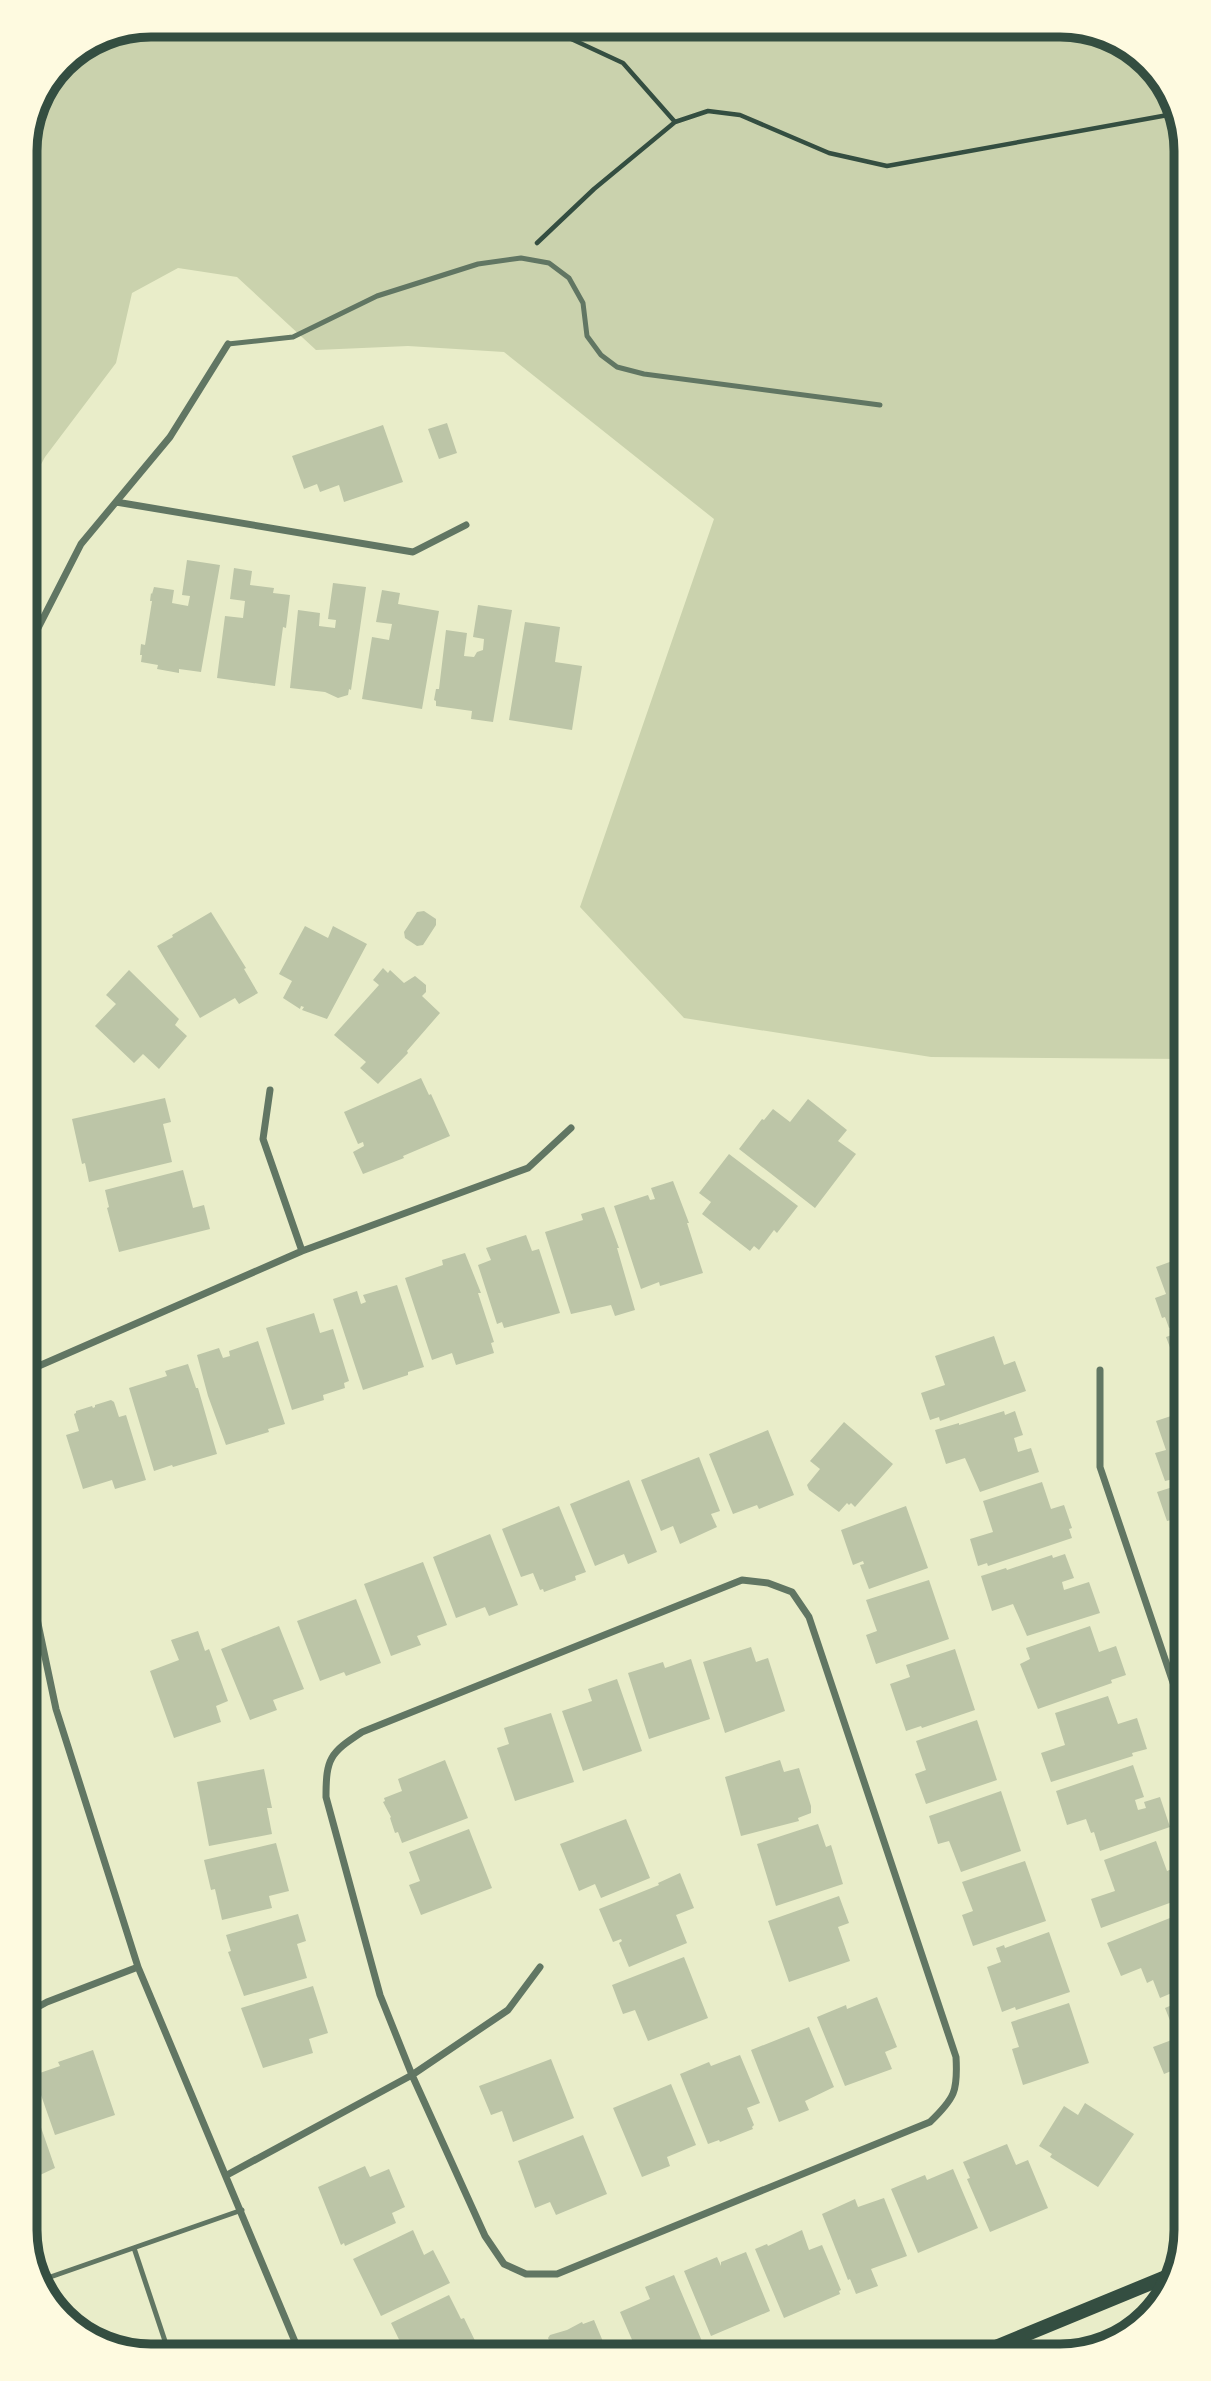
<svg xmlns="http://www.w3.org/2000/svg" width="1211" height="2381" font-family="'PT Serif',serif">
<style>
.green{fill:#cad2ad}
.building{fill:#bcc5a7}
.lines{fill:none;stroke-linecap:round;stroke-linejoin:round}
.path{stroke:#344e41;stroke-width:4.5}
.service{stroke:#617663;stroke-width:5}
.minor{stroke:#617663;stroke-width:7}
.secondary{stroke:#344e41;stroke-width:14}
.rim{fill:none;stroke:#344e41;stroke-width:9}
</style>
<rect width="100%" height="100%" fill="#e9edc9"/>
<path class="green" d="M151,25h918l68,25 40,53 9,48v908l-255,-2 -247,-39 -104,-111 134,-388 -210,-167 -96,-6 -92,4 -79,-73 -59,-9 -46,25 -16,70 -71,94 -20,37v-351l37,-82 41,-27z"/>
<path class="building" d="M447,423l10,30 -18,6 -11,-30z
M383,425l20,57 -59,20 -5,-17 -19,7 -3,-8 -13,5 -12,-33z
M187,560l33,5 -19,107 -22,-3v4l-22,-4 1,-4 -17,-3 1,-7h-2l1,-11 4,1 7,-44h-2l1,-8 1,1 2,-7 20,3 -2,13 16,3 2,-10 -8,-1z
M234,568l18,3 -2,14 24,3 -1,5 17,2 -4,33 -3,-1 -8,59 -58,-8 8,-62 18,2 2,-17 -15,-2z
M333,583l33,4 -15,103 -2,-1 -1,6 -10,3 -13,-6 -35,-4 8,-78 22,3 -1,13 16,2 1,-8 -8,-1z
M382,590l18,3 -2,11 41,7 -17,98 -60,-10 10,-62 17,3 3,-16 -16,-2z
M478,605l34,5 -19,112 -22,-3 1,-8 -36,-5v-5l-2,-1 2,-11h3l7,-59 21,3 -3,23 10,1 3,-5 6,-2 1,-11 -11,-2z
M525,622l35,5 -5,35 27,4 -10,64 -63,-10z
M424,911l12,8v6l-13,20 -6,1 -12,-8 -1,-6 13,-20z
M211,912l35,56 -2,1 14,24 -19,11 -4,-6 -35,20 -43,-72 16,-9 -1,-2z
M305,926l23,12 5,-12 34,18 -40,75 -25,-9 2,-3 -3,-1 -1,3 -17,-11 9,-17 -13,-7z
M383,968l5,5 2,-3 14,13 11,-7 11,9v7l-4,4 18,17 -33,38 1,2 -30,31 -18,-16 6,-6 -32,-27 45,-50 -6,-5z
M129,970l50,49 -4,6 12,11 -28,33 -16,-15 -9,9 -39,-37 21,-22 -10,-9z
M421,1078l8,17 2,-1 19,42 -47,20 1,2 -41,16 -10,-22 11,-6 -1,-4 -5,2 -14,-32z
M165,1098l6,24 -8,2 9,38 -83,20 -4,-19 -3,1 -10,-45z
M808,1099l39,31 -9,11 18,13 -41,54 -76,-59 23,-30 2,1 9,-11 17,13z
M729,1154l69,52 -21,27 -3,-3 -15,20 -5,-4 -4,5 -48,-37 9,-12 -12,-9z
M183,1170l10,38 11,-3 6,24 -91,23 -12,-44 2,-1 -4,-17z
M673,1181l16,42h-2l16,50 -43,13 -1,-4 -18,7 -27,-83 34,-11 2,5 5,-1 -4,-11z
M604,1207l15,41h-2l18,62 -20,6 -4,-11 -40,9 -26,-82 38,-12 -2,-6z
M526,1235l6,16 7,-2 21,64 -56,15 -2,-6 -5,2 -19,-59 13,-5 -5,-12z
M465,1253l16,40h-3l16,49 -3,1 3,10 -38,12 -4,-12 -20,7 -27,-82 38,-13 -1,-5z
M1186,1256v66l-17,6 -4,-11 -3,1 -7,-20 11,-4 -10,-27z
M397,1285l27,82 -16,5v3l-45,15 -30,-91 24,-8 4,13 5,-2 -3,-7z
M314,1313l6,20 13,-4 16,52 -5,2 1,5 -22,7 1,5 -32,10 -26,-82z
M1186,1330v39l-7,2 -13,-34z
M994,1336l10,29 11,-4 11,30 -86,30 -1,-4 -9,3 -9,-27 24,-8 -10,-29z
M258,1341l27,83 -17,5 1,3 -43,13 -18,-49 -11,-41 22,-7 4,10 7,-2 -1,-5z
M188,1364l8,24h2l19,66 -44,13 -1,-2 -18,6 -25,-83 38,-12 -2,-5z
M111,1400l3,2 5,15 7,-2 20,65 -31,9 -3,-9 -29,9 -17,-54 13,-4 -5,-17 2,-1v-2l16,-5 1,2 2,-1v-2z
M1004,1411l1,4 10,-4 8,24 -9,3 4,14 13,-4 8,24 -59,20 -15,-34 -19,6 -11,-34 24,-7v2z
M1186,1411v65l-21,5 -10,-28 11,-3 -10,-29z
M844,1422l49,42 -38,43 -4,-4 -2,2 -2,-2 -8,9 -30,-22 -2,-5 13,-16 -10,-8z
M768,1430l26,65 -35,14 -2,-4 -24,9 -24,-60z
M699,1457l21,54 -9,3 6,13 -37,17 -7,-18 -12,5 -20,-51z
M629,1480l28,72 -29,12 -4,-10 -29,12 -25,-62z
M1042,1482l9,27 13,-4 8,23 -3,1 3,9 -84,28 -1,-3 -9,3 -8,-27 23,-7 -10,-31z
M1176,1486l1,3 9,-3v30l-19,5 -10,-29z
M559,1506l27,66 -11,4 1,4 -32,12 -1,-3 -3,1 -7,-17 -12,4 -19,-48z
M906,1506l22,62 -59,21 -9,-24 4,-1 -1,-3 -10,4 -12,-35z
M490,1534l28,71 -29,11 -4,-9 -29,11 -23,-61z
M1065,1554l9,24 -12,4 2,8 25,-8 11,31 -73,23 -14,-32 -21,7 -11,-35 25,-8 1,2 45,-15 1,3z
M423,1562l24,63 -30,11 4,9 -30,11 -27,-72z
M929,1580l20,59 -73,25 -10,-29 11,-4 -11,-31z
M356,1599l25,64 -35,13 -2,-4 -24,9 -23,-60z
M279,1626l25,63 -31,11 4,10 -27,10 -29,-71z
M1090,1626l9,26 17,-6 10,29 -15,5 1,3 -74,26 -18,-45 10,-5 -4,-11z
M198,1631l7,20 4,-2 19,52 -12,5 5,16 -47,16 -24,-67 29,-11 -8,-20z
M751,1647l5,15 12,-4 17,53 -60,22 -22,-71z
M955,1649l20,61 -53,18 -1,-2 -15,5 -16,-47 20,-7 -4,-12z
M691,1659l19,60 -61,20 -21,-66 35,-11 2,6z
M617,1679l25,72 -59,20 -21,-60 30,-10 -4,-12z
M1108,1696l10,28 19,-6 10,31 -15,4 1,3 -82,26 -10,-29 24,-8 -10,-32z
M551,1713l23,69 -59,19 -18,-53 12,-4 -5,-16z
M977,1720l20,60 -71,24 -11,-30 11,-4 -10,-29z
M445,1760l23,58 -66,25 -4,-11 -3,1 -5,-15 1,-1 -8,-15 2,-1 -1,-3 18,-7 -4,-12z
M780,1760l4,12 15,-4 12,38v7l-13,5 1,3 -58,15 -16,-59z
M1133,1765l11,32 -9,3 3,10 8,-2 -2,-6 16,-5 10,30 -70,24 -6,-19 -3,1 -5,-14 -19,6 -11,-34z
M264,1769l8,39h-5l5,26 -63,12 -12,-64z
M1001,1791l20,60 -60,21 -12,-31 -11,3 -9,-28z
M626,1819l24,59 -49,20 -6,-14 -16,7 -19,-47z
M818,1824l8,23 5,-2 12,39 -67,22 -19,-62z
M469,1829l23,59 -71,27 -12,-30 11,-4 -11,-29z
M1156,1841l11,30 17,-7 2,7v26l-85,31 -10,-29 24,-8 -11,-31z
M276,1843l13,48 -20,5 3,12 -50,12 -7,-31 -4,1 -7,-30z
M1025,1861l21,60 -73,25 -11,-31 11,-4 -11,-29z
M680,1873l14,35 -18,7 11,28 -58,24 -10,-24 3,-2 -1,-2 -8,3 -14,-33 60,-24 -1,-2z
M839,1896l10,27 -11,4 12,34 -61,21 -21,-61z
M298,1914l8,27 -9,3 10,34 -63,18 -16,-44 3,-1 -5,-16z
M1186,1915v72l-26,11 -7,-18 -6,3 -6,-15 -20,8 -14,-33 68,-27 2,3z
M1049,1932l21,60 -54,18 -1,-3 -13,5 -15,-45 14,-5 -5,-14 8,-3 1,3z
M684,1957l24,61 -60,23 -13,-31 -12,4 -11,-29z
M313,1986l15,47 -19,6 4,14 -50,15 -22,-60z
M877,1997l20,50 -12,5 7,17 -47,17 -28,-69 29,-12 1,4z
M1186,1999v66l-22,9 -11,-27 24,-9 -12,-30z
M1069,2003l20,60 -66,22 -11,-36 7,-2 -8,-25z
M809,2027l25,60 -29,14 4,9 -30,12 -28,-72z
M93,2050l22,65 -60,20 -21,-60 26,-9 -2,-4z
M740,2055l20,48 -13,5 7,17 -2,2 1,2 -33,13 -1,-2 -11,4 -28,-70 29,-12 2,4z
M551,2059l23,59 -61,24 -11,-31 -11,4 -12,-29z
M671,2084l25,61 -29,12 3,9 -28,11 -29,-69z
M1186,2085v41l-14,-34z
M1085,2103l49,31 -36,53 -48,-30 2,-3 -13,-8 25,-40 14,9z
M34,2107l21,61 -30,14v-72z
M583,2135l24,59 -51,21 -6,-13 -15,6 -17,-47z
M1007,2144l9,21 12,-5 20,48 -58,24 -23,-53 3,-1 -7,-16z
M365,2166l5,11 19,-8 16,38 -13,6 4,10 -51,23 -1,-3 -3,2 -23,-58z
M953,2169l25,59 -60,25 -27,-64 34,-14 2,5z
M884,2198l23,58 -36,13 7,17 -22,8 -6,-15 -2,1 -26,-66 33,-15 3,8z
M413,2230l11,25 9,-5 17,33 -69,33 -28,-57z
M802,2230l7,20 13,-5 19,45 -2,1 1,3 -56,24 -29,-69 12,-5 1,2z
M746,2252l24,59 -59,25 -27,-65 33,-14 4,9v-4z
M674,2275l30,71 -18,8v2h-47l-19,-44 30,-13 -5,-12z
M449,2295l12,24 3,-1 16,33 -11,5h-62l-16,-33z
M594,2320l15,36h-53l-8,-18 2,-3 17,-5 15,-8 1,2z"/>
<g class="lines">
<path class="path" d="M484,25l83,12 56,26 52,59
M537,243l57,-54 81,-67 33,-11 32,4 89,38 58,13 292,-53"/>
<path class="service" d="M228,344l65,-7 84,-41 101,-32 43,-6 28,5 20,15 14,25 4,33 14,19 16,12 27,7 236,31
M134,2248l36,108
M43,2279l7,20
M36,2282l206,-72"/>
<path class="minor" d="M116,502l297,50 53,-27
M25,666l10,-32 46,-90 89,-107 58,-93
M270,1090l-7,49 39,112
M1100,1370v97l86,254
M25,1372l277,-121 226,-83 43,-40
M25,1562l31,147 82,258 163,389
M742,1580l26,3 24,9 17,25 147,440c2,34 -1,41 -26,65l-373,152h-31l-22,-10 -19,-28 -73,-161 -32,-80 -54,-198c0,-39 4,-44 36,-65z
M25,2014l22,-12 91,-35
M227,2175l185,-100 96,-65 32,-43"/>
<path class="secondary" d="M974,2356l199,-82"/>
</g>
<path d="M0 0H1211V2381H0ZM151 37H1060A114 114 0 0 1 1174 151V2230A114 114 0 0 1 1060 2344H151A114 114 0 0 1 37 2230V151A114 114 0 0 1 151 37Z" fill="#fefae0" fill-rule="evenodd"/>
<path class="rim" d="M151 37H1060A114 114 0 0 1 1174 151V2230A114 114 0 0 1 1060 2344H151A114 114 0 0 1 37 2230V151A114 114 0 0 1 151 37Z"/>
</svg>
